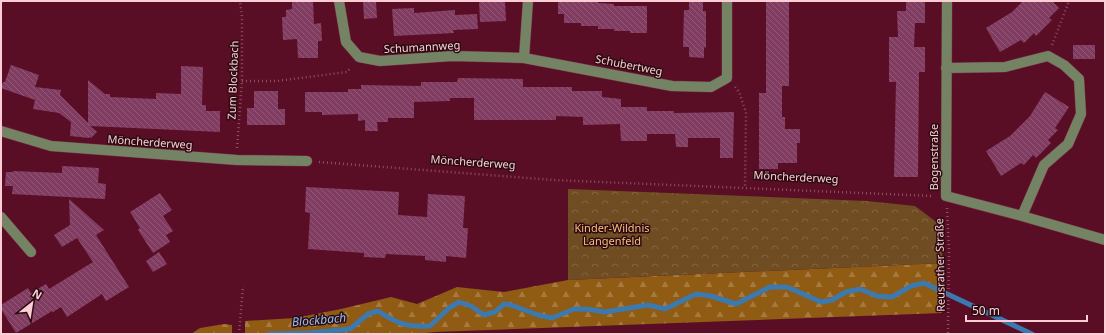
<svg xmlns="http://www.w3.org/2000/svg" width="1106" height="335" font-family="'Noto Sans',sans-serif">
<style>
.forest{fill:url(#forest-firs)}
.park{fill:url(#park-crowns)}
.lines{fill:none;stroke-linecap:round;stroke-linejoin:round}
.stream{stroke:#3c79af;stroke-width:5}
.building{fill:url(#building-back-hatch)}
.minor-casing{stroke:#763044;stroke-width:11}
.path{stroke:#914f61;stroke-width:2.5;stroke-dasharray:1 3;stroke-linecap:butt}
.minor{stroke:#758365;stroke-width:10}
.labels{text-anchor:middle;stroke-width:3;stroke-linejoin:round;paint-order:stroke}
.street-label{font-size:11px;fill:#fccdd4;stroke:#2c0c13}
.park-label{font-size:11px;fill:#fabd7b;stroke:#2c0c13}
.water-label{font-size:12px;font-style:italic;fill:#94c3f1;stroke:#2c0c13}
</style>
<defs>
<pattern id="forest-firs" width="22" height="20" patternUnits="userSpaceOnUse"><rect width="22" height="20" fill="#905b12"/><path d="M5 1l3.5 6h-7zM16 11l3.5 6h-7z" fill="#a6793f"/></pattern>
<pattern id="park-crowns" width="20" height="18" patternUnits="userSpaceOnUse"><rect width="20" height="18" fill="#6f4c22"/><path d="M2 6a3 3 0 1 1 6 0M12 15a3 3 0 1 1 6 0" fill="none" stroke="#846541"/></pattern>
<pattern id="building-back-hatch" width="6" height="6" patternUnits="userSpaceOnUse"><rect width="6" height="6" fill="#813c61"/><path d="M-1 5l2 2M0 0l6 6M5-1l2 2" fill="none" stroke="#945777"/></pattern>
</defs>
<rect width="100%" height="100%" fill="#590e25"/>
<path class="forest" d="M943,263l2,26 -3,24 -507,19 -20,2h-170v-13l50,-3 46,-9 50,-12 26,7 40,-17 47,5 64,-12z
M224,324l8,1v9h-41l9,-6z"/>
<path class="park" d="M568,189l299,12 48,5 24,18 4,39 -375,17z"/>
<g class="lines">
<path class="stream" d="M268,334l41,-1 41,-4 18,-15 10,-3c20,13 28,16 52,15l19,-18 10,-6 12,4 13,9 11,-3 9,-8 7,1 27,10 14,3 22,-9h12l19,3 43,-7 17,4 31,-15 15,2 25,8 34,-17h17l34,15 11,-2 14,-8 14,-3 17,7 15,1 19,-11 13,-3 108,51"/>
</g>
<path class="building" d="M292,1h21l1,23 7,-1 1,18h-4v17h-20l-1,-19 -14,1 -1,-23h4v-7l6,-1z
M363,1h13l1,17 -13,1z
M479,1h26l1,20 -26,1z
M558,1h40v2l16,1v2h33v27h-17v-2h-16v-2h-16v-3h-17v-3h-17v-9h-6z
M689,1h14v10h3v37l-2,-1v11l-15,-1v-10h-6l1,-37h5z
M766,1h23v85h-7v31h3v12h15v14h-3v20h-19v6h-19v-76h7z
M906,1h19v22h-10l-1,24h11v25h-6l-1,105h-24l2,-95h-7v-45h9l-1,-26h9z
M1023,1h29l7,7 -10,10 3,2 -16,16 -2,-3 -10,10 -3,-3 -21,12 -14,-24 26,-16z
M414,8v5l41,-3v5l22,-1 1,15 -25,1 1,3 -60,3 -2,-27z
M1073,45h22v14h-22z
M11,65l28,10 -4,12 26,3 -1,5 28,28v-43l17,14h5v3l46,2v-6l25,1v-28l22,1 -1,38h4v6h14v21l-130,-6 7,6 -6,6 -2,-1v1l-19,-2 1,-14 -12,-9 -26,-4 2,-9 -34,-12 2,-6h2z
M458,78l65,1v8h49v4h30v6l19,2v8h26v4h27v2l60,-1 -1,46h-13v-20h-32v9h-12l-1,-13h-28v7h-26l-1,-17 -37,1v-8l-27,-1v4h-82v-22h-24v3l-36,1v16h-26v4h-11l1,9h-13v-11l-7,1v-7l-36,1v-3h-17v-20h43v-3h13v-4l60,1v-4h36z
M254,91h24v18h7v16h-38v-17h7z
M1045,92l24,15 -14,21 3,2 -10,10 3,3 -15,15 -3,-3 -9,10 -3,-2 -20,13 -15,-25 24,-15 20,-20z
M62,166l37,2 -1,15 8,1 -1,15 -93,-5 1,-8h-8l1,-14h7v-1l49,2z
M306,187l93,5 -1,23 29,2 1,-23 37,2 -2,32h5l-2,30 -20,-2v6l-21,-2v-4l-39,-2 -1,4 -21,-1v-4l-56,-4 2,-36 -5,-1z
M160,193l12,17 -9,6 10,15 -7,4 4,7 -17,11 -15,-23 2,-2 -10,-16z
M69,199l35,31 -8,5 33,52 -23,14 -4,-7 -35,23 -6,-10 -8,5 -1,-1 -36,22 -15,-24v-4l27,-17 3,5 15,-9 3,5 44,-27 -16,-24 -15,9 -8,-12 16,-10z
M159,252l8,12 -14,8 -7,-11z"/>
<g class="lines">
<g class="minor-casing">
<path id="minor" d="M339,1l7,41 13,15 21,4 72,-5 72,2 148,28 39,1 16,-9v-77
M947,1l-1,195 76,20 83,24
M524,58l4,-57
M946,68l59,-1 43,-11 16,9 15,14 2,35 -13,30 -24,21 -22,51
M1,131l50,15 186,14 70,1
M1,217l30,35"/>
</g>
<path class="path" d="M1052,45l17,-44
M242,81h35l70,-9 4,-5
M735,87l4,5 7,20 -1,75
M237,148l5,-67v-63l-2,-17
M319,162l235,18 379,16
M947,208l2,41 -1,85
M239,334l4,-48"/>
<use href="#minor" class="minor"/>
</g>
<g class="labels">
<g class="street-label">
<text transform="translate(422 47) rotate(-3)" y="4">Schumannweg</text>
<text transform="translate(629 65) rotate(11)" y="4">Schubertweg</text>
<text transform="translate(233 80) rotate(-88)" y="4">Zum Blockbach</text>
<text transform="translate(150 142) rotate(4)" y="4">Möncherderweg</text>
<text transform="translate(934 157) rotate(-90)" y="4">Bogenstraße</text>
<text transform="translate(473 162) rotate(4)" y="4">Möncherderweg</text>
<text transform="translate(796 177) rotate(3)" y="4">Möncherderweg</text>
<text transform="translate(940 265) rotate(-91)" y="4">Reusrather Straße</text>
</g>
<g class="park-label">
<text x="612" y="232">Kinder-Wildnis<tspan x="612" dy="13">Langenfeld</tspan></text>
</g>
<g class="water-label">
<text transform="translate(319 320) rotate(-5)" y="4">Blockbach</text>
</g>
</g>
<rect width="1106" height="335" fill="none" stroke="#fccdd4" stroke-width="4"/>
<g transform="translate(32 303) rotate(30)" stroke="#2c0c13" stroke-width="3" paint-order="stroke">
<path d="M0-3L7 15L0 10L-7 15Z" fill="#fccdd4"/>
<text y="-6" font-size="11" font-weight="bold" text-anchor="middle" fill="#fccdd4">N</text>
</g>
<path d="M966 315v6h121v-6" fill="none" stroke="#fccdd4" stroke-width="2"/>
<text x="972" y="315" font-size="12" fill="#fccdd4" stroke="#2c0c13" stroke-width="3" paint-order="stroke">50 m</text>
</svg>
